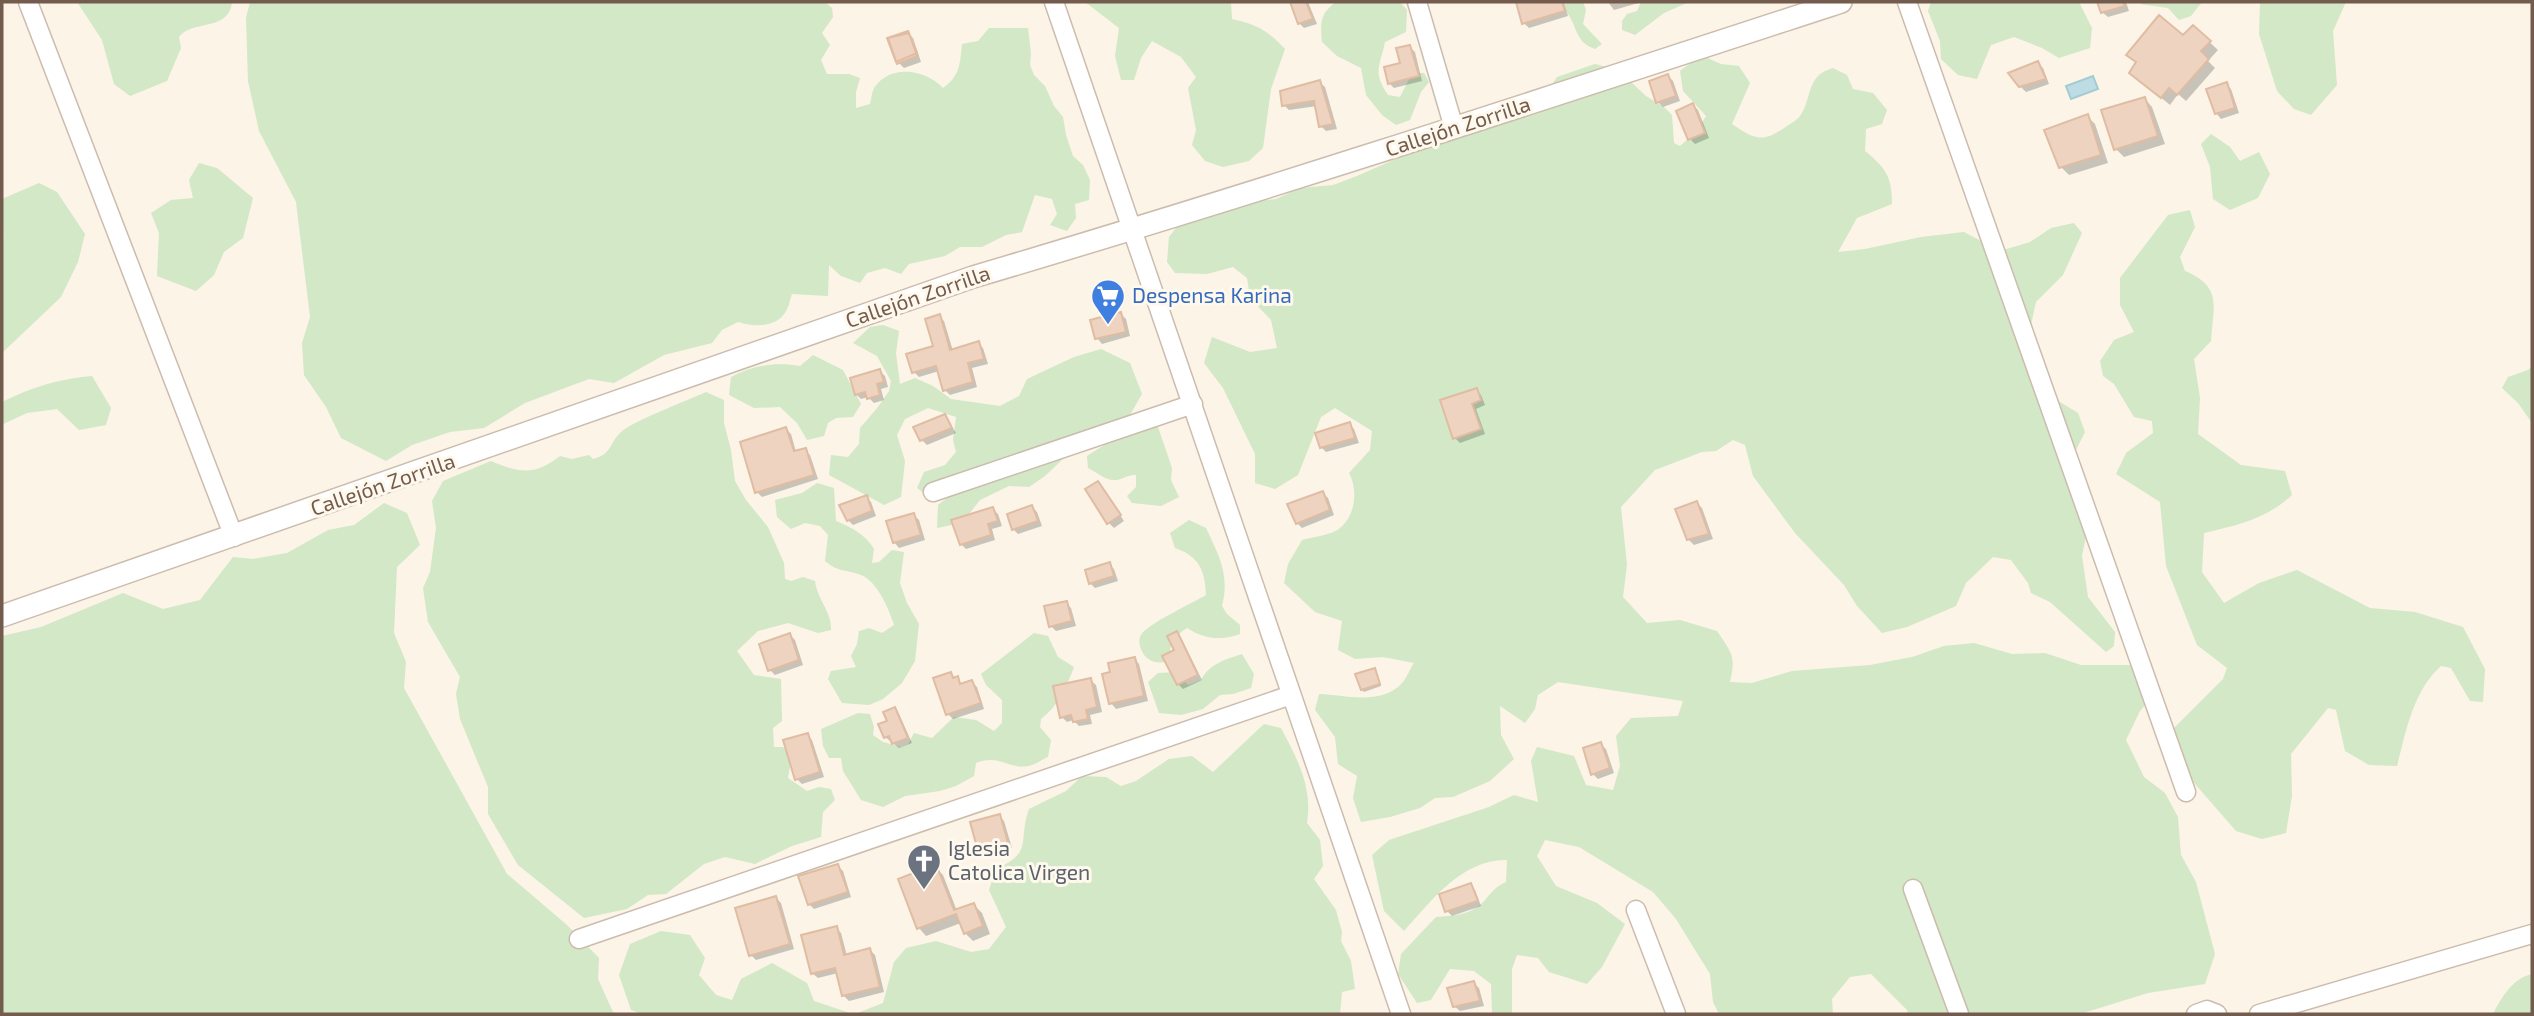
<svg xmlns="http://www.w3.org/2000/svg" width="2534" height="1016" font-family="'Exo 2',sans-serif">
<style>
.green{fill:#d2e8c6}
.water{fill:#bddce3;stroke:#a3cbd4;stroke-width:2}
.shadow{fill:#0003}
.building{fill:#eed4c0;stroke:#e0bca2;stroke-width:2}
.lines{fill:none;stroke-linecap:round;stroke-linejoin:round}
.minor-casing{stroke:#ccbcae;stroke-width:21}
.tertiary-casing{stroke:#ccbcae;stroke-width:24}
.minor{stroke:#fff;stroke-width:18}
.tertiary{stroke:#fff;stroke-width:21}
.labels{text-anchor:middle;stroke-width:6;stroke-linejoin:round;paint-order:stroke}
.street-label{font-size:21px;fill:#735c4d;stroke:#fef8ed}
.shop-label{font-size:21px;fill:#366cbe;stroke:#fef8ed;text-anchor:start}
.worship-label{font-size:21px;fill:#5b616d;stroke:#fef8ed;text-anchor:start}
</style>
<rect width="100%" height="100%" fill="#fbf4e7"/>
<path class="green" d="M77,2h155c-3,30 -39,17 -53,35l2,11 -14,33 -37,15 -16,-12 -12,-44z
M250,2h575l7,6 1,9 -11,16 8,12 -9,15 6,14h22l11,4 -4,14v16l14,-4c1,-4 2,-12 4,-16 17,-25 52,-18 69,0 17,-12 17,-24 19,-44l16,-3 11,-13h39l3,26 -1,11 4,10 11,11 9,20 9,11 3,18 7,21 10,9 7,15 -1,20 -14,4 1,14 -9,13 -17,-6 7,-11 -5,-15 -17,-4 -13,37 -16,3 -24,12h-22l-15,9 -36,8 -8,10 -16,-6 -18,5 -7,10 -19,-7 -12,-11 -1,31 -36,-2c-2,5 -3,13 -6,17 -9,17 -33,16 -48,11l-16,8 -10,13 -48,12 -50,28 -25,-4 -64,24 -41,25 -34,4 -38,13 -26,16 -45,-23 -15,-31 -22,-32 -2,-32 8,-26 -14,-115 -37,-71 -11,-50 -2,-63z
M1085,2h146l1,17c26,6 35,11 53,30l-14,40 -8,59 -14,13 -26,6 -18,-6 -13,-16 4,-15 -8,-42 8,-11 -15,-20 -29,-16 -11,17 -7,22h-13l-6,-24 4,-28z
M1336,2h64l7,8 -1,22 -21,10c-5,25 -13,29 3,53l12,2 12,-24h12l5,9 -8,10 -11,28 -14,5 -14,-10 -16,-20 -5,-27 -24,-12 -15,-14c-2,-18 -2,-29 14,-40z
M1565,2h18l3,8 -3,14 19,20 -7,5c-14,-5 -17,-13 -22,-26 -4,-9 -8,-11 -8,-21z
M1641,2h48l-25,11 -29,22 -13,-5v-9l5,-7 10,-3z
M1931,2h148l13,26 -2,20 -31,10 -17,-10 -28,-11 -23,8 -14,34 -19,-4 -17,-16 -1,-18 -12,-30z
M2141,2h61l-11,14 -12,4 -11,-12 -28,-4z
M2260,2h86l-13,29 4,54 -26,30 -17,-6 -17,-18 -18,-57z
M1701,55l20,9 18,2 11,17 -18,41c23,16 31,19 55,2 3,-2 10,-6 13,-10 13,-18 5,-40 33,-48l14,7 6,14 20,4 14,17 -5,14 -16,5 -1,22c21,17 27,26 27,53l-35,14 -19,34 27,-3 56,-12 43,-5 36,19 30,-9 21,-14 23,-5 8,10 -19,42 -27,27 -11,49 17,40 36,22 7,19 -16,32 23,43 -10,49 6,41 27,35 -1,14 -8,6 -56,-50 -19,-9 -3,-10 -17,-23 -18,-3 -27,26 -10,23 -49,21 -25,6 -25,-27 -13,-21 -49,-52 -42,-57 -8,-31 -12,-5 -17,11 -14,1 -47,18 -34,37 6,58 -4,32 24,26 33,-3 37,11c15,23 19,24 13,51l22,1 40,-12 78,-6 42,-8 32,-11 30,-3 38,11 33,-1 36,12h49l22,5 5,21 -17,20 -14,29 18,37 21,16 13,24 3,38 15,27 19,72 -10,30 -57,9 -68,21h-172l-1,-4 -36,-36 -21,3 -18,22 1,15h-114l-6,-12 -3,-28 -34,-55 -23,-27 -74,-45 -34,-7 -8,16 19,30 41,17 28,21 -23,43 -15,17 -38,-12 -11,-14 -21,-3 -5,14v45h-27l7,-1 -1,-29 -17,-13 -24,-2 -19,31 -14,3 -19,-29 3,-20 35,-37c18,-1 36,-2 49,-17 8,-9 10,-13 21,-18l1,-22c-45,-1 -76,41 -103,71l-20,-20 -12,-56 17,-15 100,-33 25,-12 24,7 -7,-41 6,-14 37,9 12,29 27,5 7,-24 -4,-30 15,-18 47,-2 5,-15 -125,-19 -20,13 -3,14 -10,14 -25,-17 1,29 13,24 -24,22 -37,16 -18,1 -15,10 -30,9 -29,5 -8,-24 4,-22 -19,-12 -3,-27 -20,-27 4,-16c26,1 64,12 84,-12 4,-5 7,-13 11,-19l-31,-6 -28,2 -17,-9 4,-29 -27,-9 -31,-29 4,-19 14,-24c11,-3 30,-5 38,-12 16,-13 18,-39 9,-55l21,-23 2,-19 -37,-23 -14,9 -23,58 -23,14 -20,-6v-29l-32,-66 -19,-25 8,-26 38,15 27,-4 -6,-28 -21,-22 -3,-20 -14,-11 -26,7 -32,-1 -8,-11 2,-25 11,-14 62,-20 34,-4 24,-11 33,-3 24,-9 57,-25 27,-30 27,-6 36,8 31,-14 22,-32 38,-13 12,3 24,15 15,14 18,11 8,8 2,28 6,3 17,-15 9,-15 -23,-25 -3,-20z
M2211,134l19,13 10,14 19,-9 11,22 -12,24 -28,12 -17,-11 -3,-32 -9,-23z
M199,163l18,5 36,30 -10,40 -19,14 -10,23 -18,16 -39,-15 2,-43 -8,-20 20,-13 22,-2 -4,-18z
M39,183l18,9 28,42 -7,28 -17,35 -59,56v-100c3,-16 0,-36 0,-54z
M2190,210l5,17 -15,30 5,14c38,16 28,35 26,70l-17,18 6,39 -2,36 43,31 44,6 7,24c-26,24 -54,30 -88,38l-2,39 22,31 35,-20 38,-13 73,38 45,4 48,15 22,42 -2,33 -13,-1 -19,-33 -10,-2c-28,25 -35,65 -44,100l-28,-1 -24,-14 -9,-41 -8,-2 -37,46 1,42 -6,37 -24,6 -26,-8 -54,-62 -14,-35 55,-55 4,-11 -30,-23 -31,-79 -6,-64 -44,-28 10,-21 27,-20 -1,-12 -18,-4 -20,-33 -11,-8 -3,-15 14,-21 20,-8 -14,-27v-27l48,-63z
M883,325l16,6 -3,22 4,31 15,-6 18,8 18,13 49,7 19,-10 8,-17 47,-22 27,-8 29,14 12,31 -12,21 -21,16 -35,11 -12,18 -17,16 -16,11 -20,-1 -29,14 -18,23 -25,5 1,-23 19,-15 -25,9 -15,-11 7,-16 21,-7 11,-13 -3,-12 3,-23 -28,-9 -23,11 -8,16 8,26 -4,36 -17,8 -55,-30 2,-20 17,2 11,-13 1,-16 18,-21 11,-16 2,-10 -14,-25 -24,-13 17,-16z
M813,355l30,15 18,34 -8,13 -17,1 -8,5 -4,13 -17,4 -10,-17 -17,-16 -26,1 -25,-13 2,-18c22,-12 44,-15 69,-11z
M2532,366v57l-14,-20 -16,-15 6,-11 20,-7z
M92,376l19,32 -5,17 -27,5 -22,-21 -30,4 -24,11 -1,-2v-20c30,-15 57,-23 90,-26z
M706,392l18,8v23l7,27 4,31 11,19 22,27 16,36 1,16 6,2 12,-4 12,4c2,18 17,31 16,49l-13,3 -30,-10 -30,8 -21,20 17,24 27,4 1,42 -9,7 1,19h9l9,8 -4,23 19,13 12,-4 12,2 4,11 -12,12 -2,25 -29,9 -37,18 -30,-7 -21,7 -38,30 -18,1 -21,14 -43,9 -66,-53 -30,-51v-27l-28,-68 -4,-25 4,-17 -32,-55 -5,-34 7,-16 6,-44 -4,-27 11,-20 48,-20c28,12 44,15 69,-5l12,3 17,-4 4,4c19,-5 16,-15 27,-26 10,-11 69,-33 86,-41z
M1150,416l8,11 14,41 -1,12 8,17 -18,9 -29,-3 -5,-7 9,-9v-12c-8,-1 -13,5 -22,5 -9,0 -18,-8 -26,-12l-1,-12z
M817,483l17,5 2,33c15,6 30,14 38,28l-2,14 7,-1 13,-12 12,2 -4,31 7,20 12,21 -4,37 -13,22 -19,16 -14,6 -27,-2 -14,-24 3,-8 25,-4 -5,-11 6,-12 2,-13 10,-3 13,5 12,-8c-5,-16 -17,-44 -33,-50 -15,-6 -22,-2 -36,-14l3,-26 -8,-9 -15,-3 -14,6 -14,-12 -2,-17 27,-7z
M384,503l23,10 13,32 -23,22 -3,66 12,29 -2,26 103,186 60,51 32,33 -1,21 15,33 3,2h-614v-378l39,-9 82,-34 40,16 37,-9 33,-43 20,2 34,-6 41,-23 26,-5z
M1189,520l17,8c13,28 24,47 16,78l5,8 13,11v9c-18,7 -36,5 -53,-6 -14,9 -18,16 -17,33 -10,2 -17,3 -25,-5 -4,-5 -8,-15 -4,-21 6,-11 52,-32 65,-40 -1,-24 -6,-38 -31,-47l-5,-15z
M1034,633l14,3 10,21 16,10c-8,21 -15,38 -33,52l-1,8 11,13 -3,17c-5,2 -10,6 -16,8 -21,7 -32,-12 -56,-2l-2,13 -18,10 -16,5 -35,5 -22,11 -22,-7 -18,-29 -2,-13h-12l-6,-12 -2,-17 37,-16 12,1 4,13 -1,8 10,7 18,5 7,-3 6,-11 18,5 22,-21 22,3 18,11 8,-8v-23l-16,-15 -5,-11z
M1242,654l12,20 -3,14 -18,6 -13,1 -17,14 -22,6 -22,-2 -11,-31 10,-9 20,-1 10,13 13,-5c8,-16 25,-21 41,-26z
M1264,724l17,4c16,30 32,60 26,95l13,17 3,26 -9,13 22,31 6,22 -1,9 10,20 4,28 -13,3 -2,22h-485l28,-11 11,-41 12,-14 30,-7 35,11 18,-3 17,-22 -17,-37 7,-21c39,-18 21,-27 33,-60l37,-18 16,-15 24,1 15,9 15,-5 33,-22 23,-3 21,16z
M661,931l29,4 15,23 -6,17 17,20 16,5 9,-21 31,-16 35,20 7,18 39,13h-211l-11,-4 -12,-35 11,-31z
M2532,974v40h-39c8,-16 20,-36 39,-40z"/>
<path class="water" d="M2093,76l5,13 -27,10 -5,-13z"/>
<path class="shadow" d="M1291,2h17l9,22 -13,4 -5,-5z
M1517,2h47l4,14 -39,12 -5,-5z
M1608,2h34l-28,8z
M2099,2h27l3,9 -21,6 -6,-5z
M2193,27l25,23 -10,11 7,7 -29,33 -8,-7 -8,11 -39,-32 7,-9 -9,-9 54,-18z
M908,33l5,5 8,24 -17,6 -5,-5z
M1410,47l5,5 7,29 -28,7 -5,-5 13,-19z
M2038,63l5,5 6,16 -23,8 -6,-6z
M1668,76l5,5 7,20 -17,6 -5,-5z
M1319,82l6,5 12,42 -11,2 -5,-5 -4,-20 -28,4 -5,-5z
M2226,84l5,5 8,24 -18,6 -5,-6z
M2144,98l8,9 13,37 -41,13 -8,-8z
M1693,105l5,5 11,28 -14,6 -5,-5 -12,-27z
M2087,116l8,8 13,39 -39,12 -8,-8z
M1121,314l5,5 4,17 -28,8 -5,-6z
M939,316l5,5 9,30 25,-8 5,5 5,16 -16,4 5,19 -27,8 -5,-5 -6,-19 -20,6 -5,-5 21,-25z
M880,371l5,5 3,11 -7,2 3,11 -10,3 -6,-6 -7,2 -5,-5z
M1476,390l5,5 4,10 -9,4 9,25 -25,9 -5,-5z
M945,416l11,17 -29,12 -5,-5z
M1349,424l5,5 5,14 -33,9 -5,-5z
M786,429l5,5 5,18 9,-2 5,5 8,24 -56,18 -5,-5z
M1102,488l22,33 -10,7 -5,-5z
M1323,493l5,5 6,17 -32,13 -5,-5z
M866,497l5,5 5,14 -23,9 -5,-5z
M1697,503l5,5 11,31 -19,6 -5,-5z
M1032,507l5,5 5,14 -24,8 -5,-5z
M993,509l5,5 4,12 -10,3 3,11 -29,9 -5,-5z
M914,515l5,5 6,20 -26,8 -5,-6z
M1109,564l5,5 4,12 -23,7 -5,-5z
M1066,603l5,5 5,18 -20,5 -5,-5z
M1176,633l5,5 21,42 -19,9 -5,-5z
M790,635l5,5 8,25 -28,10 -5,-5z
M1134,658l5,6 9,37 -32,8 -5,-6z
M1374,670l7,16 -17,6 -2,-2z
M951,674l12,11 9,-3 5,5 7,22 -31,10 -5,-5z
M1090,680l6,5 6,27 -12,3 2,9 -13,2 -6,-6 -6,2 -5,-5z
M894,709l5,5 13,29 -13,5 -14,-11z
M807,735l5,5 12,37 -22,7 -5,-5z
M1600,744l6,5 8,24 -16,6 -5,-5z
M999,816l5,5 8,27 -28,7 -5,-5z
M838,866l5,5 8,26 -37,12 -5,-5z
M935,867l8,8 14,36 17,-6 8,8 8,21 -17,7 -8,-8 -4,-10 -35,13 -7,-8z
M1470,885l5,5 6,16 -29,10 -5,-5z
M776,898l5,5 13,46 -38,11 -5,-5z
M836,928l5,5 6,23 23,-6 5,5 9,37 -35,9 -5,-5 -6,-23 -20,5 -6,-5z
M1474,983l5,5 5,18 -24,5 -6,-5z"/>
<path class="building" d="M1290,2h16l7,17 -15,5z
M1516,2h46l3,9 -43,13z
M2097,2h26l2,4 -24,7z
M2159,15l24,20 10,-10 18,16 -10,10 8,8 -32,36 -8,-7 -8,10 -32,-25 7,-11 -10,-7z
M908,31l9,22 -21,9 -9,-24z
M909,33l8,23 -20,8 -9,-26z
M1410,45l9,31 -31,8 -4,-17 16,-4 -4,-15z
M2038,61l8,18 -27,8 -11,-14z
M1668,74l8,22 -20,7 -7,-22z
M1320,80l13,44 -14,3 -5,-26 -32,5 -2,-15z
M2227,82l8,26 -20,6 -9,-25z
M2145,97l13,39 -44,14 -13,-40z
M1693,103l12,30 -17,7 -12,-29z
M2088,114l13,41 -42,13 -15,-38z
M1121,312l5,20 -31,7 -5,-19z
M940,314l10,36 29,-9 5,18 -16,4 5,19 -30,9 -7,-25 -24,7 -6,-19 27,-8 -8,-27z
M880,369l4,13 -7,2 3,11 -13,4 -2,-7 -10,3 -5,-17z
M1477,388l4,12 -9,4 9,25 -28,10 -13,-39z
M945,414l7,14 -32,13 -7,-14z
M1350,422l5,16 -35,10 -5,-15z
M786,427l8,24 12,-3 8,27 -59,18 -15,-51z
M1098,481l23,34 -14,9 -22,-35z
M1323,491l7,19 -34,14 -9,-20z
M867,495l5,16 -25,10 -8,-16z
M1697,501l12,33 -22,6 -12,-31z
M1032,505l6,16 -26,9 -5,-16z
M993,507l5,14 -10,3 3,11 -31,10 -9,-25z
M914,513l7,22 -28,8 -7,-22z
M1110,562l4,14 -25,8 -4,-14z
M1067,601l5,20 -23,6 -5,-21z
M1177,631l21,44 -21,10 -15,-29 12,-6 -7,-14z
M790,633l9,27 -31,11 -9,-27z
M1135,657l9,39 -35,8 -7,-30 8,-2 -2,-9z
M1375,668l5,16 -19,6 -6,-16z
M951,672l2,6 5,-2 2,8 12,-4 9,23 -35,12 -13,-37z
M1091,678l6,29 -11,3 2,9 -15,3 -2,-7 -11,3 -7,-32z
M895,707l13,31 -16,6 -3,-8 -5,2 -6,-14 9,-3 -4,-9z
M808,733l12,39 -25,8 -12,-40z
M1601,742l9,26 -19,7 -8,-27z
M1000,814l8,29 -30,8 -8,-29z
M838,864l10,28 -40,13 -10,-29z
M936,864l18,46 20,-7 9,23 -19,8 -8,-20 -39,15 -19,-50z
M1471,883l7,18 -33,11 -6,-18z
M776,896l14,48 -41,12 -14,-48z
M837,926l7,29 26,-7 10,39 -38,9 -7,-28 -24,6 -10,-39z
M1474,981l6,20 -27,6 -6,-19z"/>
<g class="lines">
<g class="minor-casing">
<path id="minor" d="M28,2l206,535
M1054,2l347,1012
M1417,2l37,126
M1907,2l279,790
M933,492l260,-88
M1913,889l46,125
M1636,910l40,104
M579,939l712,-244
M2196,1014l11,-4 10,4
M2259,1014l273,-80"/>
</g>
<g class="tertiary-casing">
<path id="tertiary" d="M2,616l971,-339c291,-86 580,-181 868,-275"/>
</g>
<use href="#minor" class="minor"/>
<use href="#tertiary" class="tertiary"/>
</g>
<defs>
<g id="supermarket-pin" transform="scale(1.75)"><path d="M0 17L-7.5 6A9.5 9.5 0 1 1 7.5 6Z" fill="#3f7fe0" stroke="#fef8ed"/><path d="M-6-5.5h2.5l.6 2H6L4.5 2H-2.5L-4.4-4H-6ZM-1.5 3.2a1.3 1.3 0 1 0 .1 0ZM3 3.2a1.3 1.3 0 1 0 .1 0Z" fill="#fff"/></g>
<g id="church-pin" transform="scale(1.75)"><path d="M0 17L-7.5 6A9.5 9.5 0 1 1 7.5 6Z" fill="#6b7280" stroke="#fef8ed"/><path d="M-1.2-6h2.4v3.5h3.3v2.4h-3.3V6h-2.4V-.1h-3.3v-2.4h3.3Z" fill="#fff"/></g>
</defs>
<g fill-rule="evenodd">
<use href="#supermarket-pin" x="1108" y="296"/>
<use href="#church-pin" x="924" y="861"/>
</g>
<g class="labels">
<g class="street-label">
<text transform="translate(1458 127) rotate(-18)" y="7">Callejón Zorrilla</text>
<text transform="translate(918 297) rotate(-19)" y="7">Callejón Zorrilla</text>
<text transform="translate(383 485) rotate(-19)" y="7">Callejón Zorrilla</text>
</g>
<g class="shop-label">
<text x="1132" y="303">Despensa Karina</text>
</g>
<g class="worship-label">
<text x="948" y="856">Iglesia<tspan x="948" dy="24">Catolica Virgen</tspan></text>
</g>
</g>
<rect width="2534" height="1016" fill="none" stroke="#735c4d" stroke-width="7"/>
</svg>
